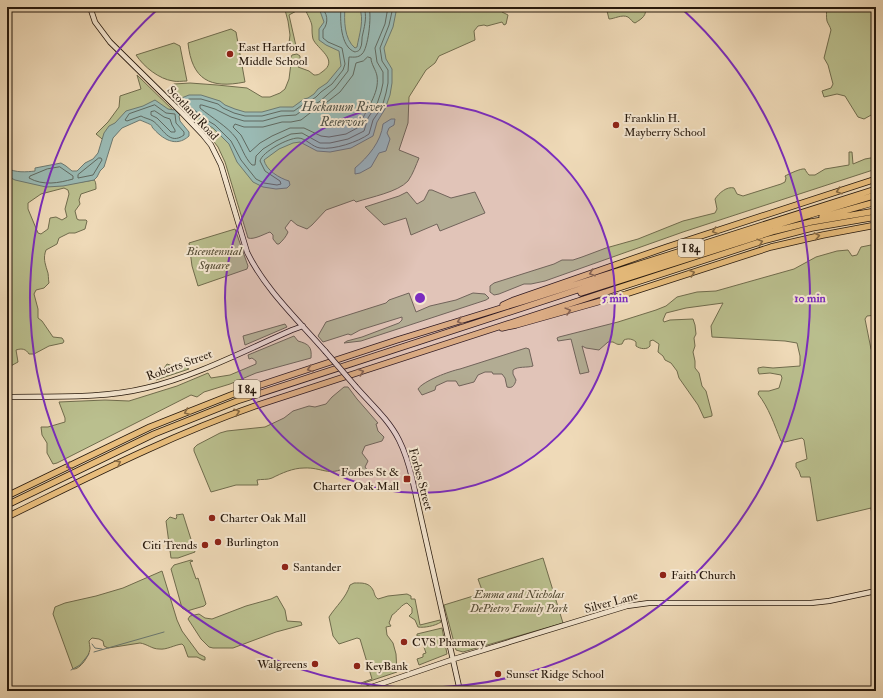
<svg xmlns="http://www.w3.org/2000/svg" width="883" height="698" font-family="'IM FELL Double Pica',serif">
<style>
.green{fill:#babf8e;stroke:#706c4d;fill-rule:evenodd}
.water{fill:#9abab4;stroke:#6c7971}
.lines{fill:none;stroke-linecap:round;stroke-linejoin:round}
.shore{stroke:#606960;stroke-width:1}
.stream{stroke:#6c7971;stroke-width:1}
.secondary-casing{stroke:#26180c;stroke-width:6}
.motorway-casing{stroke:#26180c;stroke-width:7}
.secondary{stroke:#f5e7d1;stroke-width:4.5}
.motorway{stroke:#e8bd7c;stroke-width:5.5}
.secondary-bridge-casing{stroke:#26180c;stroke-width:6;stroke-linecap:butt}
.secondary-bridge{stroke:#f5e7d1;stroke-width:4.5}
.oneway{stroke:#876a44}
.ring{fill:none;stroke:#7b2cbf;stroke-width:2}
.poi-dot{fill:#8f2418;stroke:#f5e7d1;stroke-width:1.5}
.labels{text-anchor:middle;stroke-width:4;stroke-linejoin:round;paint-order:stroke}
.shield{fill:#f5e7d1;stroke:#645647;stroke-width:1}
.shield-label{font-size:11px;font-weight:bold;fill:#26180c}
.poi-label{font-size:12px;fill:#26180c;stroke:#f5e7d1;text-anchor:start}
.street-label{font-size:12px;fill:#26180c;stroke:#f5e7d1}
.park-label{font-size:12px;font-style:italic;fill:#524a33;stroke:#f5e7d1}
.water-label{font-size:13px;font-style:italic;fill:#4f5147;stroke:#f5e7d1}
.centre{fill:#7b2cbf;stroke:#f5e7d1;stroke-width:2}
.ring-label{font-size:12px;text-anchor:middle;font-weight:bold;fill:#7b2cbf;stroke:#f5e7d1;stroke-width:4;stroke-linejoin:round;paint-order:stroke}
</style>
<rect width="100%" height="100%" fill="#efdab8"/>
<filter id="stains"><feTurbulence type="fractalNoise" baseFrequency=".005" numOctaves="4"/><feColorMatrix values="0 0 0 0 .2 0 0 0 0 .09 0 0 0 0 .02 0 0 0 .5 -.17"/></filter>
<radialGradient id="worn" r=".72"><stop offset=".6" stop-color="#630" stop-opacity="0"/><stop offset="1" stop-color="#630" stop-opacity=".3"/></radialGradient>
<path class="green" d="M280,7h222v5l6,3 -2,9 -2,1 -2,-3 -15,4 -3,-1 -6,1 -4,5 1,9 -36,16 -4,7 -9,7 -17,27 -1,26 -9,27 20,8c-3,7 -6,16 -11,23 -10,11 -37,16 -52,21l-2,-2 -28,10 -14,15 -5,4 -10,-4 -6,-5 -6,8 3,4c-2,5 -5,8 -9,12h-2l-4,-5v-4l-3,-3c-6,2 -16,8 -22,6l-23,-76 -7,-15 -10,-13 -36,-37 2,-2 -3,-9 3,-2 16,-1 27,2 30,3 15,9h8l10,-4 5,-4 4,-10 2,-16 -1,-4 2,-4 5,-1 3,2v7l-2,4 11,4 5,4c5,0 5,-1 8,-3 18,-12 -5,-23 -9,-33 -1,-4 -1,-8 -1,-12 0,-5 -5,-13 -7,-18h-5l-11,6 7,31 -3,3 -2,-1 -2,-5 1,-8 -2,-14 -3,-11z
M606,7h40c0,9 -3,11 -11,16 -3,-1 -4,-4 -7,-6 -6,-3 -14,2 -19,2z
M826,7h50v90l-4,11 1,6 -9,5 -6,-2 -13,-21 -8,-2 -13,3 -2,-6 9,-3 2,-4 -5,-19 -4,-7 7,-28c-1,-4 -3,-6 -4,-9 -1,-4 0,-9 -1,-14z
M231,29l5,3 9,50c-35,7 -53,-2 -57,-39z
M174,43l6,3 7,35c-5,0 -10,1 -14,0 -14,-2 -29,-14 -37,-26z
M137,75l39,38 -43,2 -26,28 -11,-9 12,-12 11,-15 1,-11 21,-7z
M849,152h3l1,12 12,-5 11,-2v12l-193,63 -138,49 -14,3h-7l-25,10 -5,1 -4,-3v-6l4,-3 60,-19 8,-4h11l9,-3 24,-9 32,-9 45,-18 32,-8 2,-4 -2,-10c4,-6 12,-13 19,-11l3,6 6,2 38,-12 4,-2 1,-4 -1,-2c4,-2 16,-8 20,-7 0,1 3,5 4,6h6l10,-6 24,-4z
M7,173l62,11 25,-4c2,1 2,7 2,9l-15,5 -2,6 1,4 -5,7 2,8 2,1h7l1,1 -2,8 -10,4h-6l-10,5 -2,6 -11,6c-3,8 -1,13 1,20 2,4 1,9 2,13l-5,5 -8,2 -2,4 4,15v9l4,3 11,16 9,1 2,3 -1,2 -14,3 -15,8h-5c-3,-5 -7,-6 -13,-4l2,12 -11,6zM64,188l4,2 1,4 -4,15 2,8 -5,3 -6,-3 -6,1 -2,11 -7,5 -3,-1 -10,-24v-6l13,-9z
M429,190h3l19,8 24,-6 10,21 -45,18 -3,-7 -26,11 -5,-17 -22,7 -19,-18 34,-11 8,-4 10,12 7,-4z
M235,229l13,37 -1,3 -49,17 -6,-20 -3,-23z
M876,244v71l-9,1 -2,3 6,30 5,8v180h-1l-4,-29 -54,13 -7,-44h-9l-2,-6 -3,-4v-4l11,-4 -3,-19 -2,-2 -17,4 -4,-1c-7,-17 -12,-33 -23,-47l1,-3h10l10,-3 3,-10 -1,-3 -11,-2 -11,1 -1,-3v-3l5,-1 10,1 27,-2v-10l-3,-13 -12,-2 -73,-4 -1,-11 12,-23 -37,5 -20,5 -3,7 1,2 6,-2 23,-1 2,6 1,9 -2,4 1,8 -2,6 2,9v7l4,5 3,13 4,5 6,23v2l-8,2 -6,-13 -19,-27 -2,-7 -6,-8 -6,-3 -2,-4 -5,-4 1,-8 -6,-4 -3,1v5c-3,4 -10,3 -14,0v-4c-3,-3 -8,-4 -12,-2l-2,4c-5,1 -5,0 -9,-2h-5l-9,8 -13,-2 -4,-2 7,26 -9,2 -9,-35 -13,2 -1,-3 2,-1 59,-15 38,-12 10,-4 11,-9 20,-5 19,-1 78,-22 22,-12 21,-6 11,-1 4,6 5,-1 4,-8z
M409,293l7,19 14,-6 26,-6 17,-7 12,1 4,4 -3,2 -125,41 -17,2 3,-2 15,-4 37,-14 3,-3v-3l-42,13 -9,5 -3,-1 -25,8 -5,-6 8,-14 60,-19 3,-3z
M285,324l2,3 -42,18 -2,-9z
M294,336l4,5c11,3 14,6 13,17l-55,15 -26,11 -26,8 -7,5 -6,-2 -134,68 -4,1 -6,-11v-10l-5,-8 -1,-8h7l17,-5v-4l-6,-16 46,-2 24,1 48,-15 31,-13 3,5 19,-3 26,-11v-3l-4,-3 -3,1 -1,-4z
M526,348l3,1 4,17c-6,2 -15,0 -20,4v4l3,6c-1,4 -3,9 -9,7l-2,-9 -3,-4h-9l-1,-2h-7l-7,3 -4,7 -15,4 -3,-5h-9l-11,5 -1,4 -13,5 -4,-6c5,-8 32,-18 42,-20z
M179,363l10,6 -33,11 11,-16 6,2z
M344,387h4l9,12 21,24 -2,1 2,7 6,6 -2,4 -17,5 -3,7 6,8 -3,6 3,4v2l-9,1 -11,-5 -1,-2c-19,10 -25,0 -43,1 -11,0 -22,5 -32,10 -4,2 -11,1 -15,2l1,5h-22l-25,7 -17,-41v-3l3,-3 23,-12 7,-2 38,-4 19,-9 9,-7 16,-5 6,1 11,-3 6,-7z
M183,514l12,38 -17,6h-7l-5,-37 4,-4 6,2 1,-3 -1,-1z
M543,558l20,65 -100,29 -7,-2 -12,-45 39,-12 -5,-14z
M191,560l2,1 -3,1 6,17 2,-1 8,26 -2,2 -17,5 -5,-3 -11,-39 3,-4z
M162,571l15,49 5,11 17,23 6,3v3h-2l-6,-3h-9l-4,-11 -2,-2c-8,1 -15,6 -23,5 -7,0 -12,-5 -19,-6l-32,5 -4,-2 -1,-5 -4,-2 -7,-1 -3,3c0,2 1,5 1,7 0,7 -10,22 -17,21l-20,-55 2,-7 10,-4 31,-7 27,-8z
M354,583c7,0 15,-1 19,7 2,4 1,6 5,9l10,-3 19,-2 4,2v3h4l5,26 20,-5 1,2c-6,4 -17,6 -23,5l-3,-7 -6,-4 3,-3v-5l-5,-5c-5,1 -10,9 -15,12l-3,8 2,3 -5,1 1,8 6,8 3,11 1,18 -36,12v-1l11,-4 -12,-40 -3,-1 -18,6 -6,-8 -4,-19c7,-11 17,-19 21,-32z
M277,596l8,14 2,11 14,1 1,3 -26,7 -43,16h-20l-4,-1 -8,-8 -13,-20 2,-3 9,-2 6,4 7,1 34,-13 25,-7z
M442,628l5,26 -28,11 -2,-6 6,-2v-3l3,-1 -6,-17h-3v-2z"/>
<path class="water" d="M311,7h34c-1,13 -1,32 10,41l2,-1c2,-12 8,-28 2,-40h38l-4,20 -9,21 2,11 6,10v14l-2,12 -5,14 -8,13 -4,14 -22,12 -21,4 -13,-1 -17,-9 -7,1 -14,6 -15,11c2,10 15,18 25,21l1,4 -3,3 -11,1 -13,-2 -10,-5 -16,-20 -8,-18 -16,-16 -10,-6 -14,-11 -4,-1 -6,6 1,5 9,11v4c-13,12 -27,3 -37,-9 0,0 0,-2 -1,-2 -1,-1 -9,-4 -11,-5l-18,8 -9,10 -9,29 -4,4 -3,6 -3,3 -31,6 -17,1 -31,-7 -8,-4v-8c8,5 20,4 28,3v-3l26,-5 5,3 6,5h5l8,-8 8,-4 5,-6 6,-20 5,-7 6,-3 11,-12 17,-5 12,-6 13,9 6,1 5,-6v-5l10,-4h12l19,6 5,4 10,4 10,3h17l18,-5h13l11,-8 4,-1 6,-4 4,-5 9,-6 14,-17 -2,-15 -13,-6 -7,-5v-11l5,-7 -4,-11z
M391,119h4l-1,6 -5,3 -2,5 3,6 -4,12 -7,2 -8,14 -11,6 -5,1v-6c13,-11 26,-26 28,-44z"/>
<g class="lines">
<path class="shore" d="M320,7c8,5 9,16 3,23v8l5,4 14,6 3,16 -2,6 -11,14 -11,8 -5,5 -6,4 -5,2 -11,8h-13l-19,5h-17l-11,-3 -11,-5 -5,-4 -17,-5h-12l-6,4 1,3 8,2 13,11 10,6 16,16 10,19 15,19 8,4 13,2 4,-1 -1,-3 -15,-10 -5,-10c2,-9 28,-23 38,-23 8,0 14,9 22,10 14,2 38,-6 49,-14l4,-14 9,-13 4,-14 2,-10v-13l-6,-9 -2,-13 9,-23 4,-18
M341,7c-1,12 -1,40 14,45 2,-1 3,0 5,-3 3,-5 1,-11 3,-16 2,-9 4,-17 1,-26
M369,7c3,9 -1,42 -7,47 -4,4 -8,3 -13,3l-1,14 -13,17 -16,14 -12,5 -11,8 -15,1 -18,5h-19l-13,-4 -16,-8 -13,-4h-2v3c12,10 27,18 36,30 6,9 8,19 16,27h3l1,-9 7,-7 13,-8 15,-7 11,-1 18,10h10l18,-4 16,-8 4,-13 9,-14 4,-12 2,-9v-11l-6,-10 -2,-14 10,-24 3,-17
M368,57l3,1c0,6 5,12 6,18 3,18 -12,34 -18,51l-13,7 -17,3 -8,-1 -17,-8h-14l-18,8 -12,7 -10,9 -9,-17 -8,-8 2,-3 9,3h19l19,-5h9l10,-2 9,-7 12,-7 18,-14 13,-17 3,-12 7,-2z
M155,105l11,8 9,1 1,9 8,9v3c-15,11 -21,-7 -31,-14 -3,-2 -9,-3 -12,-5l-14,5 -2,-1 4,-6z
M155,111l9,6 6,2 2,6 3,5v2h-4l-14,-14 -6,-3v-3z
M99,158h2l1,2 -9,15 -15,3v-3z
M60,167l13,9v3c-14,4 -30,7 -44,-1l1,-2 17,-7z"/>
<path class="stream" d="M92,644l3,4 7,1
M94,652l70,-20
M71,670l9,-5 9,-11"/>
<g class="secondary-casing">
<path id="secondary" d="M90,7l5,15 15,20 72,71 21,22 8,10 10,20 26,87c17,36 51,68 78,99
M356,387c15,17 33,33 43,53 6,12 10,25 13,38l48,213
M7,397c46,-1 94,2 139,-9 48,-11 100,-38 146,-58l11,-4
M360,691l94,-32 173,-53 22,-3h162l18,-2 47,-10"/>
</g>
<g class="motorway-casing">
<path id="motorway" d="M822,217l54,-15
M581,293l194,-62 36,-9 65,-11
M503,305l11,-5 153,-53 209,-68
M502,328l14,-3 110,-31 145,-47 52,-12 53,-10
M7,496l143,-69 86,-34 161,-53 127,-39 352,-112
M7,505l147,-71 83,-33 536,-175 103,-31
M7,517c82,-40 162,-81 248,-111l511,-166 46,-12 64,-11"/>
</g>
<use href="#secondary" class="secondary"/>
<use href="#motorway" class="motorway"/>
<g class="secondary-bridge-casing">
<path id="secondary-bridge" d="M325,351l31,36"/>
</g>
<use href="#secondary-bridge" class="secondary-bridge"/>
</g>
<defs><path id="oneway-chevron" d="M-2-3.5L2.5 0L-2 3.5" fill="none" stroke-width="1.6" stroke-linecap="round" stroke-linejoin="round"/></defs>
<g class="oneway">
<use href="#oneway-chevron" transform="translate(839 191) rotate(162)"/>
<use href="#oneway-chevron" transform="translate(715 231) rotate(162)"/>
<use href="#oneway-chevron" transform="translate(817 236) rotate(-12)"/>
<use href="#oneway-chevron" transform="translate(760 242) rotate(-18)"/>
<use href="#oneway-chevron" transform="translate(592 273) rotate(161)"/>
<use href="#oneway-chevron" transform="translate(692 273) rotate(-19)"/>
<use href="#oneway-chevron" transform="translate(568 311) rotate(-15)"/>
<use href="#oneway-chevron" transform="translate(460 321) rotate(163)"/>
<use href="#oneway-chevron" transform="translate(310 369) rotate(162)"/>
<use href="#oneway-chevron" transform="translate(361 372) rotate(-18)"/>
<use href="#oneway-chevron" transform="translate(187 412) rotate(158)"/>
<use href="#oneway-chevron" transform="translate(237 412) rotate(-19)"/>
<use href="#oneway-chevron" transform="translate(118 463) rotate(-26)"/>
<use href="#oneway-chevron" transform="translate(69 466) rotate(154)"/>
</g>
<circle cx="420" cy="298" r="195" fill="#7b2cbf" fill-opacity=".12"/>
<g class="ring">
<circle cx="420" cy="298" r="195"/>
<path d="M681 8A390 390 0 1 1 159 8"/>
</g>
<g class="poi-dot">
<circle cx="230" cy="54" r="4"/>
<circle cx="616" cy="125" r="4"/>
<rect x="403" y="475" width="8" height="8" rx="2"/>
<circle cx="212" cy="518" r="4"/>
<circle cx="218" cy="542" r="4"/>
<circle cx="205" cy="545" r="4"/>
<circle cx="285" cy="567" r="4"/>
<circle cx="663" cy="575" r="4"/>
<circle cx="404" cy="642" r="4"/>
<circle cx="315" cy="664" r="4"/>
<circle cx="357" cy="666" r="4"/>
<circle cx="498" cy="674" r="4"/>
</g>
<g class="labels">
<g class="shield">
<rect x="678" y="239" width="26" height="18" rx="3"/>
<rect x="234" y="380" width="26" height="18" rx="3"/>
</g>
<g class="shield-label">
<text x="691" y="252">I 84</text>
<text x="247" y="393">I 84</text>
</g>
<g class="poi-label">
<text x="238" y="51">East Hartford<tspan x="238" dy="14">Middle School</tspan></text>
<text x="624" y="122">Franklin H.<tspan x="624" dy="14">Mayberry School</tspan></text>
<text x="399" y="476" text-anchor="end">Forbes St &amp;<tspan x="399" dy="14">Charter Oak Mall</tspan></text>
<text x="220" y="522">Charter Oak Mall</text>
<text x="226" y="546">Burlington</text>
<text x="197" y="549" text-anchor="end">Citi Trends</text>
<text x="293" y="571">Santander</text>
<text x="671" y="579">Faith Church</text>
<text x="412" y="646">CVS Pharmacy</text>
<text x="307" y="668" text-anchor="end">Walgreens</text>
<text x="365" y="670">KeyBank</text>
<text x="506" y="678">Sunset Ridge School</text>
</g>
<g class="street-label">
<text transform="translate(193 113) rotate(47)" y="4">Scotland Road</text>
<text transform="translate(179 365) rotate(-20)" y="4">Roberts Street</text>
<text transform="translate(421 479) rotate(75)" y="4">Forbes Street</text>
<text transform="translate(611 602) rotate(-15)" y="4">Silver Lane</text>
</g>
<g class="park-label">
<text x="214" y="255">Bicentennial<tspan x="214" dy="14">Square</tspan></text>
<text x="519" y="598">Emma and Nicholas<tspan x="519" dy="14">DePietro Family Park</tspan></text>
</g>
<g class="water-label">
<text x="343" y="111">Hockanum River<tspan x="343" dy="15">Reservoir</tspan></text>
</g>
</g>
<circle cx="420" cy="298" r="6" class="centre"/>
<g class="ring-label">
<text x="615" y="302">5 min</text>
<text x="810" y="302">10 min</text>
</g>
<rect width="883" height="698" fill="none" stroke="#efdab8" stroke-width="24"/>
<rect x="8" y="8" width="867" height="682" fill="none" stroke="#26180c" stroke-width="2"/>
<rect x="12" y="12" width="859" height="674" fill="none" stroke="#26180c"/>
<rect width="100%" height="100%" filter="url(#stains)"/>
<rect width="100%" height="100%" fill="url(#worn)"/>
</svg>
